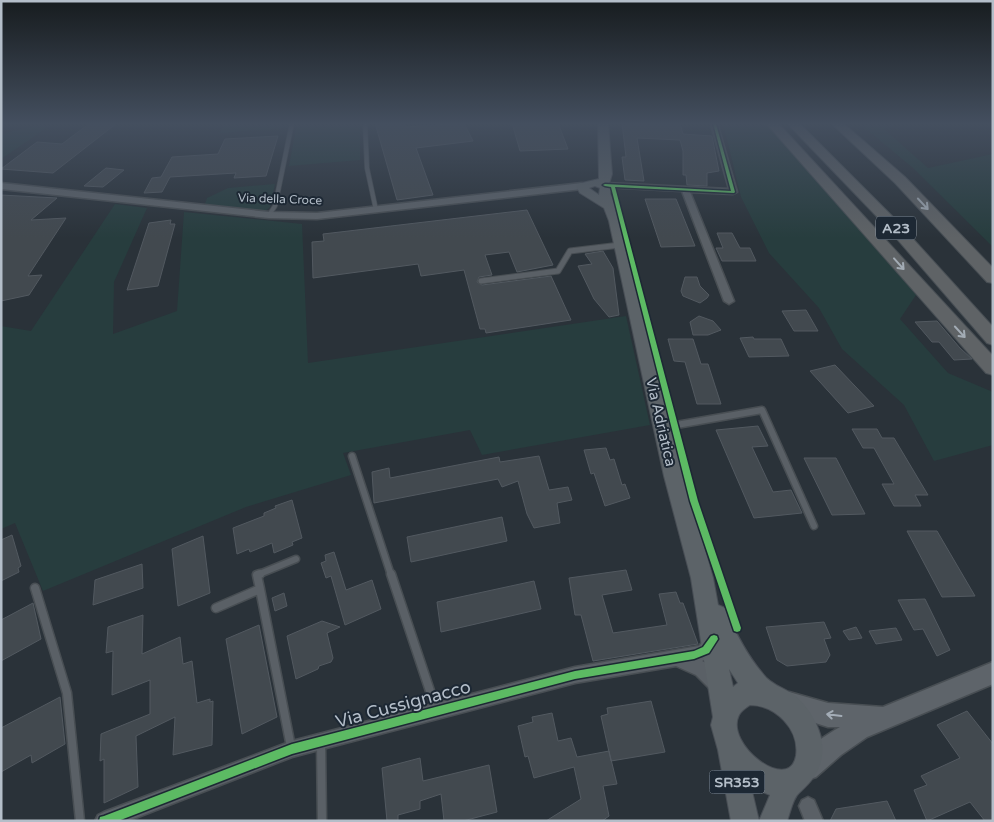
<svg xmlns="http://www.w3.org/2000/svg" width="994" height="822" font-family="'Varela Round',sans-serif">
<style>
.green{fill:#273d3e}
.building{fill:#42494f;stroke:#525960}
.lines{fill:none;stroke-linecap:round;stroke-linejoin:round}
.lane-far3-casing{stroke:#484e53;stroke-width:5.5}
.lane-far2-casing{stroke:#484e53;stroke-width:7}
.lane-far1-casing{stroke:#484e53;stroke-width:9}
.lane-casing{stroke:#484e53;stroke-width:11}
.street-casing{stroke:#484e53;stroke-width:3}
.secondary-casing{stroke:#484e53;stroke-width:3}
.primary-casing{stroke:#484e55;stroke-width:2}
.highway-casing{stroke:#474e54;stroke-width:2}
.lane-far3{stroke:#5a6066;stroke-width:4}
.lane-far2{stroke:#5a6066;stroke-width:5}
.lane-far1{stroke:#5a6066;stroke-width:6}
.lane{stroke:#5a6066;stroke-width:8}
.street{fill:#5a6066;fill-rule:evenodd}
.secondary{fill:#5e646a;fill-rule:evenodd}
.primary{fill:#5c6368;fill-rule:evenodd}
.highway{fill:#5f6366;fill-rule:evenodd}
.cycleway-casing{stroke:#1d2834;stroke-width:3}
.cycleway{fill:#5cba63;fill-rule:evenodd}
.oneway{stroke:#a3acb5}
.oneway2{stroke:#a3acb6}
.labels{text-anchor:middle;stroke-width:4;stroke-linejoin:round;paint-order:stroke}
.far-street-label{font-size:12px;fill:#b4bec9;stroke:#1d2834}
.shield{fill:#1d2834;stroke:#87919c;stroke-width:1}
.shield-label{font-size:14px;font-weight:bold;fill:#b4bec9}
.street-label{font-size:15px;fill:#b4bec9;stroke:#1d2834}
.near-street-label{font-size:18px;fill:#b4bec9;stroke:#1d2834}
</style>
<rect width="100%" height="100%" fill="#2a3239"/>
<path class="green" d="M47,123h7l-53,36v-25z
M224,123h64l-1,5 -67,5z
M297,123h63v37l-71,6z
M723,123h44l151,169 -18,27 48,54 45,19v53l-59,16 -30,-56 -62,-56 -23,-41 -50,-55 -28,-56z
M859,123h45l-20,6 44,39 65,-14v93l-80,-79z
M275,184l-5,23 -5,4 -60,-7 2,-6 21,-10z
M115,204l32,4 -33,74 -1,52 64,-23 7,-99 118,12 6,139 318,-47 24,109 -168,30 -12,-25 -127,23 8,22 -105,32 -203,84 -28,-68 -14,6v-203l30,5z"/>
<path class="building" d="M90,123h27l-64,50 -52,-4 36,-27 25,2z
M375,123h29l2,4 58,-4 9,18 -57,7 17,47 -36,5z
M512,123h46l10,26 -48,2z
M622,123h58l3,11 29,2 7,35 -12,2v13l-20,-1 -1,-10h-3v-24l-3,-11 -43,-2 7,43 -19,-1 -3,-23h4z
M278,136l-12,40 -32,2 2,-5 -66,4 -8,15 -18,1 8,-15 9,-1 11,-20 46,-3 7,-15z
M106,168l18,2 -21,17 -19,-1z
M1,195l56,3 -26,22 35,-2 -38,58 14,-1 -13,20 -28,6z
M645,199h31l19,47 -34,1z
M527,210l26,55 -36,7 -8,-20 -24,3 7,20 -13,2 -2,5 5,3 69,-9 20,44 -85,13 -1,-4h-5l-16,-59 -43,6 -3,-12 -105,14 -1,-36 12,-1 -1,-7z
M171,220l-1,4h5l-17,62 -31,4 22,-67z
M717,233h15l8,15h10l6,13h-34l-6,-13h7z
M603,251l10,17 6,47 -10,2 -15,-18 -16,-33 14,-2 -7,-10z
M685,277h12l3,9 9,9 -2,3 -7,5 -17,-7 -2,-5z
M806,310l12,21h-24l-12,-20z
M699,316l14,5 8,9 -13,5h-15l-3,-13z
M937,321l23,27 12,11 -18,1 -15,-18h-7l-17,-20z
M753,337l1,2h27l8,17 -40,1 -9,-19z
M668,339h25l8,25h7l13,40h-24l-12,-42 -11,-1z
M835,365l39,41 -26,7 -38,-42z
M758,426l10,20 -16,1 21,45 18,-2 11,23 -48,5 -38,-88z
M852,429h25l5,9h12l34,57h-13l6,11h-27l-12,-22h12l-20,-36h-11z
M606,448l4,12 4,-1 8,26 3,-1 5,14 -25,8 -11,-33 -3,1 -7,-24z
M539,456l10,34 19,-3 4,13 -15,3 3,20 -26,5 -7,-14 -9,-33 -16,6 -4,-8 -124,24 -2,-31 17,-4 1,10 109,-21 1,5z
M804,458h32l29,56 -33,1z
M292,500l10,38 -10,4 1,3 -19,8 -2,-10 -22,9 -1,-3 -12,5 -4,-26 31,-12v-3l12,-5 -1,-2z
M502,517l5,24 -96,21 -4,-25z
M907,531h30l38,65 -33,1z
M12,535l9,31 -3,2 1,4 -18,9v-41z
M203,536l7,57 -32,13 -6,-57z
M334,552l12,38 26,-10 9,29 -36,16 -14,-49 -5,2 -5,-15 5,-2 -1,-6z
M142,564l1,24 -50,17 2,-25z
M626,570l6,20 -30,5 11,38 54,-8 -8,-31 17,-2 4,11h3l15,41 -105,17 -12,-46h-6l-6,-37z
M534,581l7,28 -100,23 -4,-30z
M284,593l3,13 -12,5 -3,-13z
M925,599l25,51 -13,6 -14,-27 -9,1 -16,-30z
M33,603l8,36 -40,22v-41z
M143,615l-1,39 38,-17 3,27 9,-3 5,42 13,-4v3l3,-1 -1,44 -39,10 2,-38 -39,19 2,51 -34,16v-44l-4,2 1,-27 49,-20v-34l-38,15 1,-44 -7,2 2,-26z
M322,621l18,6 -13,6 6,25 -2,4 -12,4 -1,3 -22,10 -9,-43z
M824,622l7,16 -7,1 6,16 -4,7 -39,4 -10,-6 -11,-33z
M259,625l18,92 -35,17 -16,-95z
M856,627l6,11 -13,2 -6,-9z
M896,628l6,12 -26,4 -7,-13z
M60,697l5,47 -33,19 -1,-8 -30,17v-44z
M651,701l14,51 -54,9 -10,-45 7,-2 -1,-6z
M967,711l26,33v77h-8l-15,-19 -43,19 -13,-31 13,-5 -6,-9 39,-18 -23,-33z
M552,713l6,28 13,-3 6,19 32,-6 8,33 -14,2 6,30 -7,5h-56l35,-22 -7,-32 -40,11 -6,-22 -3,1 -7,-31 15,-4 -1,-5z
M420,758l3,23 66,-16 8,47 -34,9h-19l-3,-27 -21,7v8l-22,6v6h-11l-5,-53z
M887,801l9,20h-66l6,-12z"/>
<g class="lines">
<g class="lane-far3-casing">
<path id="lane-far3" d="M365,123l2,45 9,42
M269,215l6,-9 17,-83"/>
</g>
<g class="lane-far2-casing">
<path id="lane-far2" d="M481,281l77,-10 12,-20 50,-6"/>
</g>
<g class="lane-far1-casing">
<path id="lane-far1" d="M665,427l97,-17 52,116
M352,456l39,119
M257,575l39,-16"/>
</g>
<g class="lane-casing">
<path id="lane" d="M391,574l45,135
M35,588l32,105 13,128
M260,589l-3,-14 3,-1
M216,608l44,-19 31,158
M321,744l1,77"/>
</g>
<g class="street-casing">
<path id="street" d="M717,123l20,69 -4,2 -43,-2 44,109 -5,3 -5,-3 -42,-110 -77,-4 -4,-2 4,-2 124,6 -18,-65z
M712,634l5,3 3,5 -12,16 -6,3c9,4 18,13 22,22l-2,6 -6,2 -6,-2 -14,-14 -20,-9 -101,17 -283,74 -164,64h-33l3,-6 6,-3 188,-71 283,-74 124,-21 8,-9z
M808,797l6,3 9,21h-18l-6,-15 3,-6z"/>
</g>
<g class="secondary-casing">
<path id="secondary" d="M1,183l268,29 48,1 265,-30 5,3 -5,3 -265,30 -48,-1 -268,-29z
M993,662v22l-126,53 -26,18 -25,22 -9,3 -9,-3 -3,-9c7,-18 28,-31 45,-41h-12l-47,-15 -4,-8 4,-8 8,-4 39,11 55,4z"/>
</g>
<g class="primary-casing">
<path id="primary" d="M598,123h10l4,51 -3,10 4,3 -3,6 11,28 63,255 29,102 5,27 7,3c10,24 21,46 38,66 8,11 20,13 31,21 16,12 31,39 28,60 -2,17 -11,27 -23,38 -6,5 -9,20 -12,28h-56l-13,-71 -7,-25 2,-8 -22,-139 -27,-102 -55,-255 -5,-13 -24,-15 -4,-7 2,-2 21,-5zM595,186l5,2 -1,7 -10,-7zM729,669l9,14 -5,4zM750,705c25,0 50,24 46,51 -7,38 -72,-12 -57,-41 2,-4 8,-8 11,-10zM751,787l19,8 -11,26z"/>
</g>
<g class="highway-casing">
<path id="highway" d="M766,123h12l215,233v19l-7,-2z
M787,123h12l96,96 98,108v18l-6,-2 -102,-118z
M831,123h12l62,54 88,91v15l-6,-1 -92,-99z"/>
</g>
<use href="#lane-far3" class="lane-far3"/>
<use href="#lane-far2" class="lane-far2"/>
<use href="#lane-far1" class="lane-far1"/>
<use href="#lane" class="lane"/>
<use href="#street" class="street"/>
<use href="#secondary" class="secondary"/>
<use href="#primary" class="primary"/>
<use href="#highway" class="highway"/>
<g class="cycleway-casing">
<path id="cycleway" d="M713,123l3,1 19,68 -1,1 -119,-6 83,314 43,127 -1,3 -3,1 -3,-1 -1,-3 -43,-127 -79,-314 -6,-1 -2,-1 2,-1 126,7z
M714,635l3,1 1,3 -9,14 -15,6 -119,20 -283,75 -174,67h-19l1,-4 4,-1 188,-72 283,-73 119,-20 9,-4 8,-11z"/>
</g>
<use href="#cycleway" class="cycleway"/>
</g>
<defs><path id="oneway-shaft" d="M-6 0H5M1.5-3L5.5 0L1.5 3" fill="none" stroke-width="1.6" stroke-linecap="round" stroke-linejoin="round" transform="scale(1.25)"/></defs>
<g class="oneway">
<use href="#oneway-shaft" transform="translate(923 204) rotate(47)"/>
<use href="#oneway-shaft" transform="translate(899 264) rotate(48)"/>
<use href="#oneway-shaft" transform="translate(960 332) rotate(47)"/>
</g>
<use class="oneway2" href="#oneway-shaft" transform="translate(834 715) rotate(-173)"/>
<linearGradient id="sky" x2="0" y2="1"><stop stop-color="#171c1f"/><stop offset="0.52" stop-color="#444f5f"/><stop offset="1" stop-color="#444f5f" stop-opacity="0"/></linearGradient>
<rect width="994" height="238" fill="url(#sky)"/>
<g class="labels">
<g class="far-street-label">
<text transform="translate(280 199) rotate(2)" y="4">Via della Croce</text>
</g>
<g class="shield">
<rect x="876" y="216.5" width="40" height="23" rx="4"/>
<rect x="709.5" y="770.5" width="55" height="23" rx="4"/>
</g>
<g class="shield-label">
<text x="896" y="233">A23</text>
<text x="737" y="787">SR353</text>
</g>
<g class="street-label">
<text transform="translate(661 422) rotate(77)" y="5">Via Adriatica</text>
</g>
<g class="near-street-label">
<text transform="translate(403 704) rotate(-15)" y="6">Via Cussignacco</text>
</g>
</g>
<rect width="994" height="822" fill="none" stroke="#b4bec9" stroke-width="5"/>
</svg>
